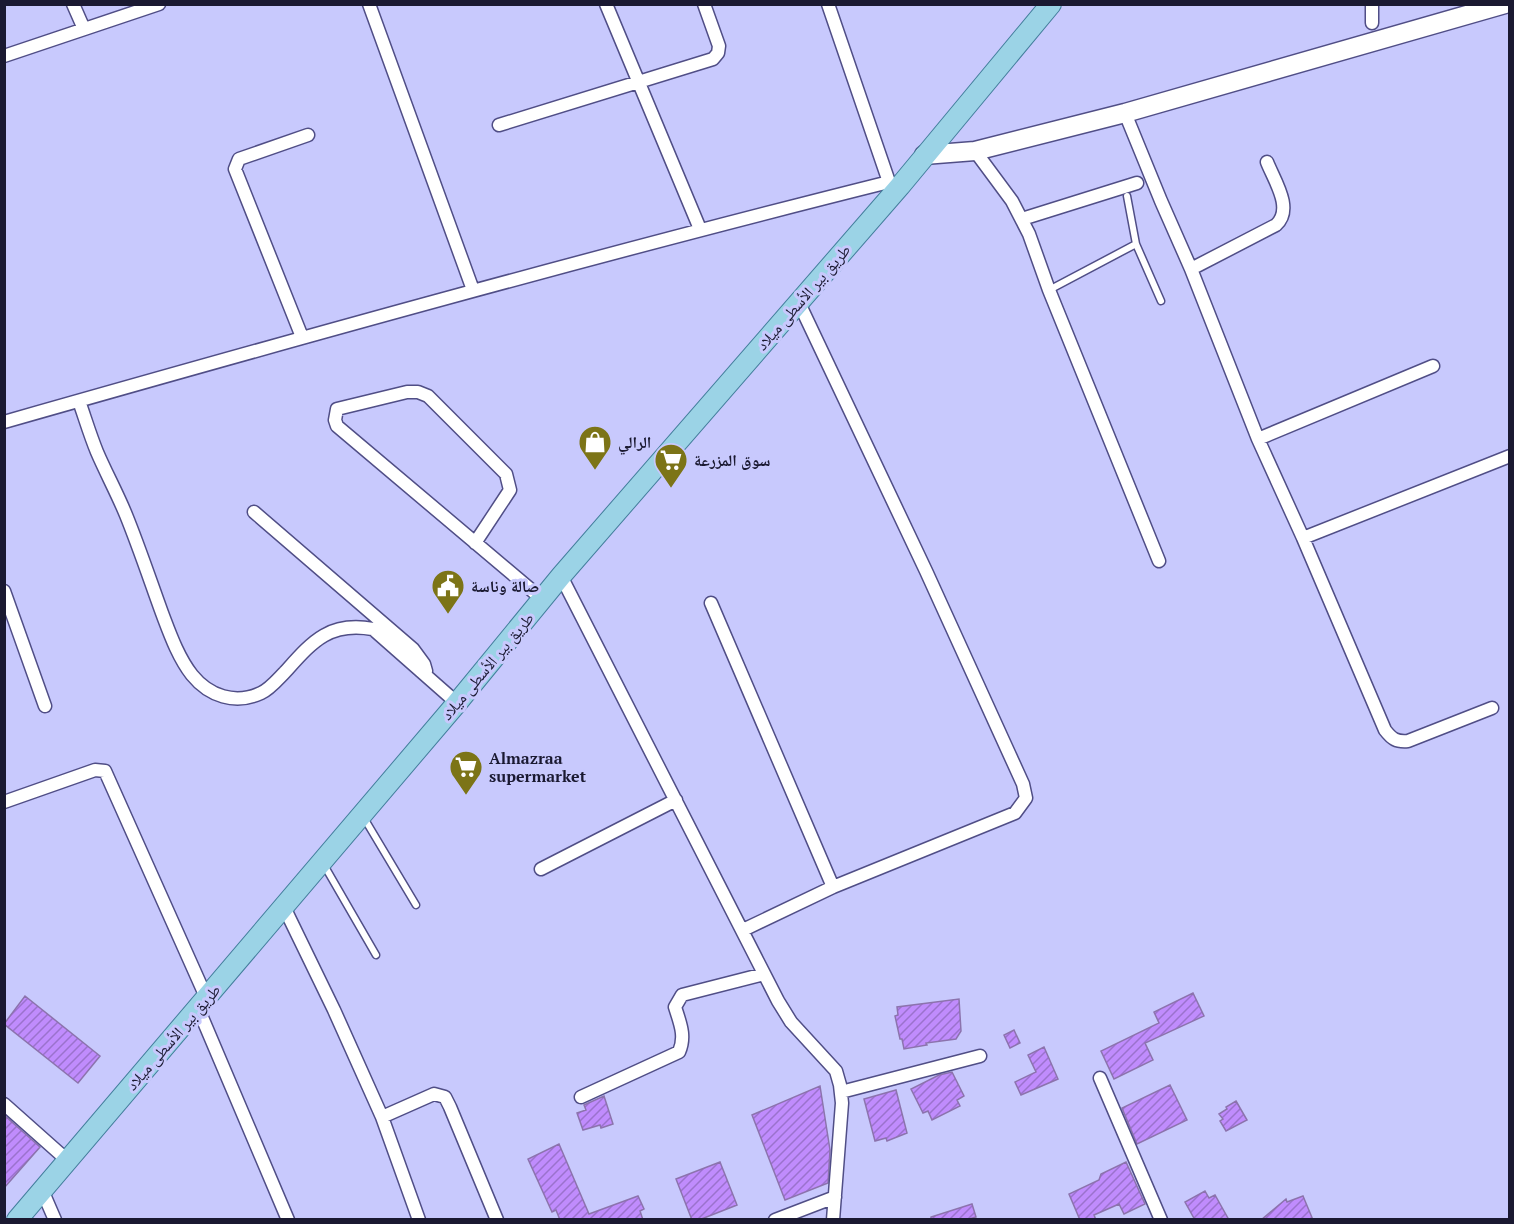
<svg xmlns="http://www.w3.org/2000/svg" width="1514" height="1224" font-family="'PT Serif','Noto Naskh Arabic',serif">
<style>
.building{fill:url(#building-hatch);stroke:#8c73ad;stroke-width:1.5}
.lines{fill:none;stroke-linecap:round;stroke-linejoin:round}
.lane-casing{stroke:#504e86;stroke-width:9}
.street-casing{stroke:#504e86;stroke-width:15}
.secondary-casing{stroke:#504e86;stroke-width:21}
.primary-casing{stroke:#437e9c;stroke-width:22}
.lane{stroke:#fff;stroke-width:6}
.street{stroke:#fff;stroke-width:12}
.secondary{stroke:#fff;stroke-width:18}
.primary{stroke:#9bd3e6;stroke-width:20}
.labels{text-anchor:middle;stroke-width:6;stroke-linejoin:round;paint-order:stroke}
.street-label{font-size:16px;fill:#1a1931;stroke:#c8c9fd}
.poi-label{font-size:16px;font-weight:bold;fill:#1a1931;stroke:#c8c9fd;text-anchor:start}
</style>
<defs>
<pattern id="building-hatch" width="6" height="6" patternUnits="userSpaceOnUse" patternTransform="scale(1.5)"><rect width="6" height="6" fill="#c08cfd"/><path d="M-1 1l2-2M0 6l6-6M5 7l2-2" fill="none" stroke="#9b72cd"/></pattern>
</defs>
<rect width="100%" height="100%" fill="#c8c9fd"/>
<path class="building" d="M1193,993l11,23 -59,27 8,17 -39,19 -13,-28 58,-28 -5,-11z
M25,996l75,60 -22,27 -74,-59z
M959,999l2,32 -5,8 -30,4 1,2 -23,4 -2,-10h-2l-5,-23 3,-1 -1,-8z
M1014,1030l6,13 -10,5 -6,-13z
M1044,1047l14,32 -37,16 -6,-13 21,-10 -8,-17z
M952,1072l12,24 -7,4 3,6 -28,14 -4,-9 -5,2 -12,-24 28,-14z
M1170,1085l17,35 -50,24 -15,-36z
M820,1086l10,64 -2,33 -43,17 -33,-85z
M896,1090l11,43 -20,8 -1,-3 -11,3 -11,-42z
M604,1096l9,28 -12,4 -1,-3 -17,5 -6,-17 9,-3 -2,-5z
M1236,1101l11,19 -21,11 -6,-10 3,-2 -4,-5 8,-5 -1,-2z
M4,1115l36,32 -36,41z
M559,1144l30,70 49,-18 6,13 -4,2 3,9h-83l-4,-10 -4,2 -24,-53z
M720,1162l17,43 -38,15h-7l-16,-41z
M1126,1162l19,42 -21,10 -5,-10 -25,11 2,5h-16l-11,-26 30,-14 2,-6z
M1205,1191l4,7 6,-3 14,25h-34l-10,-18z
M1303,1196l10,24h-52l25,-21 1,3z
M972,1204l4,13 -10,3h-35v-3z"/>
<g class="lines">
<g class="lane-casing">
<path id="lane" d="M1136,244l25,57
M1049,290l87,-46 -9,-48
M364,818l52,87
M324,865l52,90"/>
</g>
<g class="street-casing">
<path id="street" d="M73,4l11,25
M369,4l104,286
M606,4l94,225
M828,4l61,178
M1372,4v19
M4,56l155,-52
M1125,113l36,88 30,68 67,170 45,99 82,192c7,9 11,12 23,11l84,-33
M499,125l214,-66 5,-6 1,-7 -15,-42
M975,151l37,50 17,33 20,56 110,271
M1022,219l115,-36
M1191,269l85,-44c18,-16 -2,-45 -9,-63
M302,337l-67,-168 4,-10 69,-24
M79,401c6,17 11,34 18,51 9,21 20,41 29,63 13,32 24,65 36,98 8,21 16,44 30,62 17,21 43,30 69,18 9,-4 17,-14 24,-21 27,-30 44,-51 88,-43l84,74
M4,422c295,-84 589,-166 885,-240l11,4
M1258,439l175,-73
M254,512l159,137 11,15 2,7
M1303,538l207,-82
M475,543l35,-53 -4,-16 -78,-78 -10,-4h-11l-70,17 -2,11 2,6 205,173
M561,576l217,425 13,21 45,49 4,14 2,18 -9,117
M4,591l41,115
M711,603l122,284
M4,802l91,-32 10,1 101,226
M541,869l135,-69
M284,907l50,103 48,107 37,103
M743,930l90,-43 182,-74 11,-15 -3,-14 -97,-213 -127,-268
M198,1008l90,212
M1100,1078l61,142
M841,1092l139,-36
M581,1097l98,-45c7,-16 1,-29 -4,-45l7,-12 82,-21
M4,1104l63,56
M382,1117l52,-23 11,3 5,10 47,113
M42,1190l13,30
M775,1220l60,-23"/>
</g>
<g class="secondary-casing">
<path id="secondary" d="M924,155l51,-4 150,-38 380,-109"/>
</g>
<g class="primary-casing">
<path id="primary" d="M17,1220l440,-517 104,-127 339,-390 151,-182"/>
</g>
<use href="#lane" class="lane"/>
<use href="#street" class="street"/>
<use href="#secondary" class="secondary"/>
<use href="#primary" class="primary"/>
</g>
<defs>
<g id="shop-pin" transform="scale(1.725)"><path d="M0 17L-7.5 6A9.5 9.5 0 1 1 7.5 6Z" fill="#7c7417" stroke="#c8c9fd"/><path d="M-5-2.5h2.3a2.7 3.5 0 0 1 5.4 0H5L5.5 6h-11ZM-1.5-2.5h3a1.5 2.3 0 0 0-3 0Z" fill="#fff"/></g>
<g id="supermarket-pin" transform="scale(1.725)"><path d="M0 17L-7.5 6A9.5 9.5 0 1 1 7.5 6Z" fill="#7c7417" stroke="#c8c9fd"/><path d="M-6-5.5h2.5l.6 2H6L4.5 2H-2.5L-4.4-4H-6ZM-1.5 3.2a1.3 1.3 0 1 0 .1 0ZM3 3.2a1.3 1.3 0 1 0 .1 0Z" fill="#fff"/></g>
<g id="civic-pin" transform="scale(1.725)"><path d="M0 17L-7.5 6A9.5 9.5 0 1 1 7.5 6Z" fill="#7c7417" stroke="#c8c9fd"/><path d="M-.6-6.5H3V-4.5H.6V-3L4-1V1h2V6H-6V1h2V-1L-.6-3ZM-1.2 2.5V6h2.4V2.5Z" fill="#fff"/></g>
</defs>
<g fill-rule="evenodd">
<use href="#shop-pin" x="595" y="442"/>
<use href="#supermarket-pin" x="671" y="460"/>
<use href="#civic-pin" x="448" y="586"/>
<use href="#supermarket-pin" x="466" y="767"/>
</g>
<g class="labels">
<g class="street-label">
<text transform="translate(803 297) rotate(-49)" y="6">طريق بير الأسطى ميلاد</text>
<text transform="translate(487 666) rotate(-50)" y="6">طريق بير الأسطى ميلاد</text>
<text transform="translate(173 1037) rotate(-49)" y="6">طريق بير الأسطى ميلاد</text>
</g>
<g class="poi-label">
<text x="618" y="448">الرالي</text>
<text x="694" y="466">سوق المزرعة</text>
<text x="471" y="592">صالة وناسة</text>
<text x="489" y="764">Almazraa<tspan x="489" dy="18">supermarket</tspan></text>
</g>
</g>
<rect width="1514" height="1224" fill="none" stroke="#1a1931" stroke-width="12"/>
</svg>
